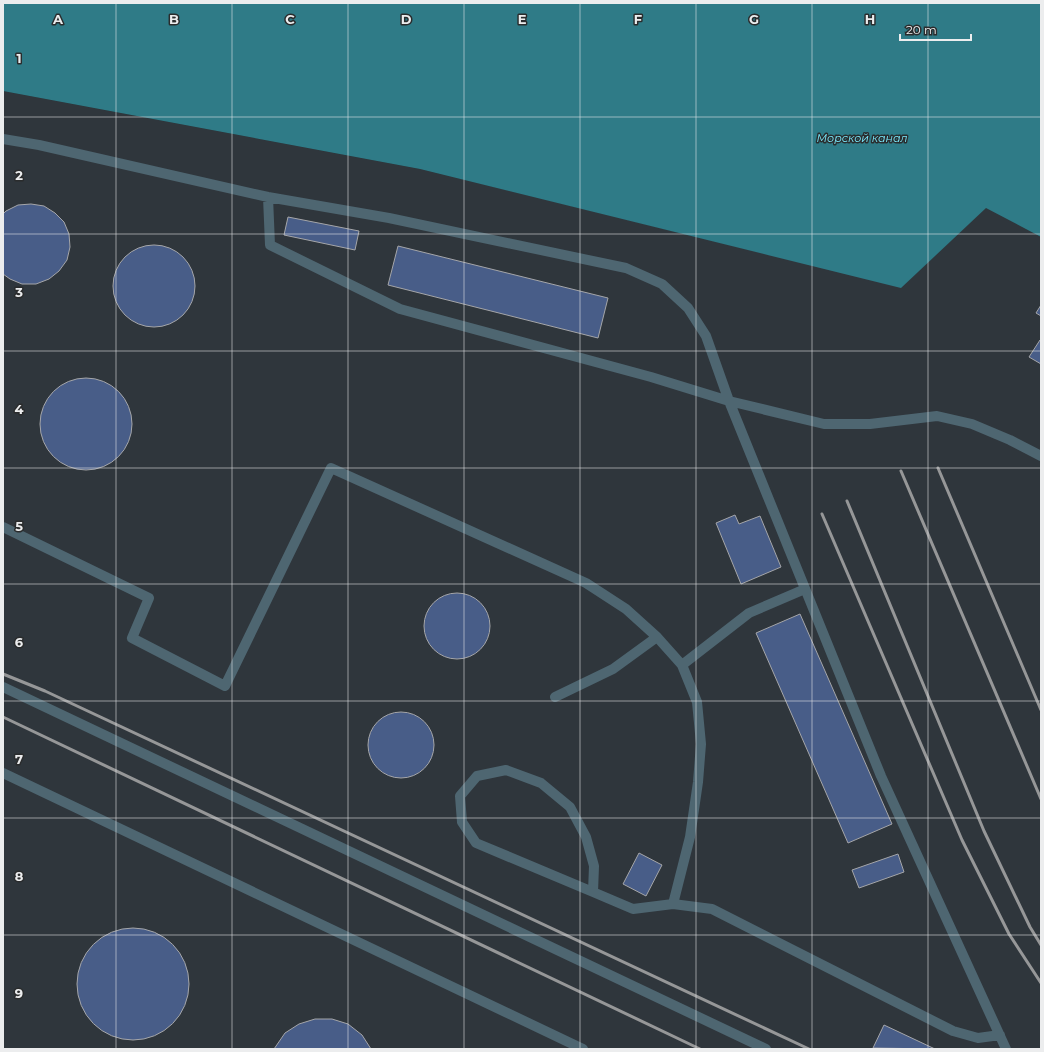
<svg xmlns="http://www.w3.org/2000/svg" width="1044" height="1052" font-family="Montserrat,sans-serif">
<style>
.built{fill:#2f363c}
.water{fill:#2f7b87}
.building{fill:#485d88;stroke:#a5a6a9}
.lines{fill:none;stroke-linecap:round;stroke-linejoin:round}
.lane{stroke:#4e6671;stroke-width:10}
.rail{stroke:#969798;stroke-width:3}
.grid{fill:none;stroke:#ecedee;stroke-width:1;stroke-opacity:0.55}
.labels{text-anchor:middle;stroke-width:3;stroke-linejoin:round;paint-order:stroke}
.water-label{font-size:11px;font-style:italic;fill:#7bebfe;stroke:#2a2c2d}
.grid-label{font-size:13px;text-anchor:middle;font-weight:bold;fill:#ecedee;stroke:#2a2c2d;stroke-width:3;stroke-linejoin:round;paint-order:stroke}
</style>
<rect width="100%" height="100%" fill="#2a2c2d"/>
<path class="built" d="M3,91l417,78 481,118 85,-80 55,30v812h-1038z"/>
<path class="water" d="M3,3h1038v234l-55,-29 -85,80 -481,-119 -417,-78z"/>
<path class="building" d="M31,204l13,2 11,7 9,9 5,12 1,13 -3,13 -8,11 -10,8 -13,5h-14l-12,-5 -7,-5v-60l3,-3 12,-6z
M288,217l71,14 -4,19 -71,-15z
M113 286a41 41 0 1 1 82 0a41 41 0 1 1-82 0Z
M398,246l210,52 -10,40 -210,-53z
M1041,305v11l-5,-3z
M1040,340l1,1v23l-12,-7z
M40 424a46 46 0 1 1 92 0a46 46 0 1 1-92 0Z
M735,515l4,9 21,-8 21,51 -40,17 -25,-61z
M424 626a33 33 0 1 1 66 0a33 33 0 1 1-66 0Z
M800,614l92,210 -44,19 -92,-210z
M368 745a33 33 0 1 1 66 0a33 33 0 1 1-66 0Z
M639,853l23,12 -16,31 -23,-12z
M898,854l6,18 -45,16 -7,-18z
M77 984a56 56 0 1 1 112 0a56 56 0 1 1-112 0Z
M315,1019h17l16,5 14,11 9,14h-97l11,-16 14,-9z
M884,1025l51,24 -62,-1z"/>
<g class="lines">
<path class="lane" d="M3,139l36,6 229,52 121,21 237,50 36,16 26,24 18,28 23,65 152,375 125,273
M268,197l2,48 130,64 251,68 78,24 95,23h46l67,-8 35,8 38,16 31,16
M3,527l146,71 -17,40 93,48 106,-218 255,115 40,26 31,28 25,28 15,37 4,42 -3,38 -8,55 -17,67
M682,665l67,-52 56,-24
M3,687l763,362
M555,697l58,-28 44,-32
M3,773l580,276
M593,892l-117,-49 -14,-21 -2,-26 17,-20 29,-6 35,13 29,24 16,30 8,29 -1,26 40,17 40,-5 39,5 241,122 25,7 22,-3"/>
<path class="rail" d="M938,468l103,242
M901,471l140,328
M847,501l137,330 46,96 11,18
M822,514l140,326 47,94 32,49
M3,674l42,17 764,358
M3,717l697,332"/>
</g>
<path class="grid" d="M116,3v1046M232,3v1046M348,3v1046M464,3v1046M580,3v1046M696,3v1046M812,3v1046M928,3v1046M3,117h1038M3,234h1038M3,351h1038M3,468h1038M3,584h1038M3,701h1038M3,818h1038M3,935h1038"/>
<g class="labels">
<g class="water-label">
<text x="862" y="142">Морской канал</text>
</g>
</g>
<g class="grid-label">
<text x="58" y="24">A</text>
<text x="174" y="24">B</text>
<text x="290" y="24">C</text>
<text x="406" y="24">D</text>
<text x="522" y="24">E</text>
<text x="638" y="24">F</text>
<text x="754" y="24">G</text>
<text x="870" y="24">H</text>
<text x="19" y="63">1</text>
<text x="19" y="180">2</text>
<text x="19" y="297">3</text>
<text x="19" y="414">4</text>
<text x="19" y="531">5</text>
<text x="19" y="647">6</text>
<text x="19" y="764">7</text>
<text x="19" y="881">8</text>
<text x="19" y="998">9</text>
</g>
<rect width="1044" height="1052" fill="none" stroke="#ecedee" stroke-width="8"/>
<path d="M900 34v6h71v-6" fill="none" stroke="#ecedee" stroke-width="2"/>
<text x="906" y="34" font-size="12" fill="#ecedee" stroke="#2a2c2d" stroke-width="3" paint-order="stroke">20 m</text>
</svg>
